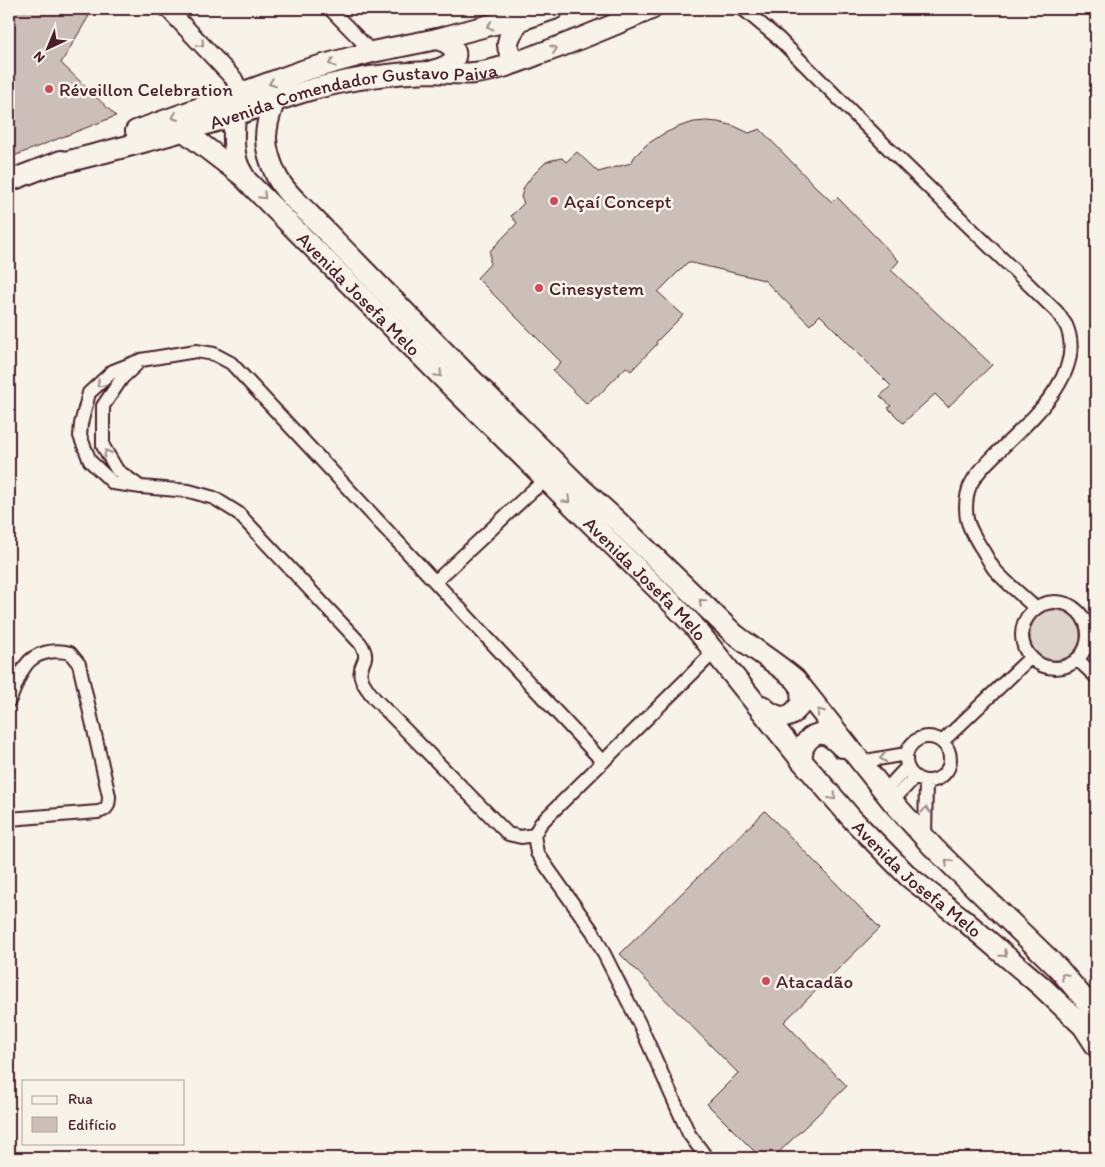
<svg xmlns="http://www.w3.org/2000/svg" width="1105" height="1167" font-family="Itim,sans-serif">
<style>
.green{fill:#ded4cc;stroke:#947a7c}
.building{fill:#ccbfb9;stroke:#4a1f2b}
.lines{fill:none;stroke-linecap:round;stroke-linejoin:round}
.minor-casing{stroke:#4a1f2b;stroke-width:16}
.tertiary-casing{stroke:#4a1f2b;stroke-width:20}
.primary-casing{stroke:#4a1f2b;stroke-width:24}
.minor{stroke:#f7f3e8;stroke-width:12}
.tertiary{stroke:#f7f3e8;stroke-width:16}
.primary{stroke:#f7f3e8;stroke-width:20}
.oneway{stroke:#a0898a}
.poi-dot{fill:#d1495b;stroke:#f7f3e8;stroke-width:2}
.labels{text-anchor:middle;stroke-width:5;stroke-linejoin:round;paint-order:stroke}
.poi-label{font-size:19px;fill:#4a1f2b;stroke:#f7f3e8;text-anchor:start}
.street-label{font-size:19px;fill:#4a1f2b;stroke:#f7f3e8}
</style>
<rect width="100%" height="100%" fill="#f7f3e8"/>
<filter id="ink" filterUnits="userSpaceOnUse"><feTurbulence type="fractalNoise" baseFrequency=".02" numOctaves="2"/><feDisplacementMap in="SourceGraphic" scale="10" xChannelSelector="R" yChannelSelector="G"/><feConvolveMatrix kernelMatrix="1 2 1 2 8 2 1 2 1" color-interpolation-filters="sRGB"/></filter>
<g filter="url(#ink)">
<path class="green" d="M1030 635a25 25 0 1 1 50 0a25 25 0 1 1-50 0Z"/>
<path class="building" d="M9,9h84l-32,54 55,53 -107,42z
M707,121l11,1 16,4 15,7 11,-4 56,58 16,15 5,-5 62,64 -8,9 101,95 -44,42 -13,-13 -32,29 -15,-15 3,-2 -11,-10 11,-10 -71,-71 -10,10 -46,-45 -76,-18 -30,30 25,23 -27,27 1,2 -26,27 -5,-4 -28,29h-3l-8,8 -34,-33 8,-9 -84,-84 13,-14v-13l27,-28 -6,-7 13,-13 -3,-6 3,-10 8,-11 14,-14 6,-2 10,-2 4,4 11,-10 21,20 33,-9 4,-7 11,-11 17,-11 15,-7 16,-5z
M765,811l115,117 -96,94 63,64 -74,72h-12l-54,-54 31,-31 -118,-119z"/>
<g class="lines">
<g class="minor-casing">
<path id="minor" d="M330,9l42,43
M743,9l35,29 109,109 170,165c3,4 6,9 9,13 22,49 -39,98 -69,128 -9,9 -19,18 -25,29 -6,10 -7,26 -5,37 2,10 8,18 13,27 5,7 9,16 14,23 12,14 28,26 41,39
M136,365l-14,13 -19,28v40l14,24 22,16
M436,581l96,-90 15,-11
M1022 635a33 33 0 1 1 66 0a33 33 0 1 1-66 0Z
M1077,659l19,18
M9,701c6,-11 9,-26 17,-36 9,-13 29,-16 44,-12l9,11 30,132c0,10 -2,14 -11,16l-89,7
M906 759a22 22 0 1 1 44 0a22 22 0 1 1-44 0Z
M942,742l89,-85
M860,762l46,-8
M884,792l23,-25
M892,801l23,-24
M534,835l-13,2 -13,-3 -134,-136c-5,-7 -11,-13 -13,-21 -4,-15 12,-15 -1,-34l-122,-130 -24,-15 -25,-7 -48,-4 -28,-4 -23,-22 -10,-25 1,-12 8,-31 24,-22 28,-11 55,-9 18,3 17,9 372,399
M925,838l1,-56
M707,1158l-18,-24 -49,-109 -47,-93 -56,-79 -3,-18 7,-12 173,-171"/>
</g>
<g class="tertiary-casing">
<path id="tertiary" d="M168,9l66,70 3,7 1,9"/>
</g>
<g class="primary-casing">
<g id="primary">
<path d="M517,62c-16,-16 -8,-26 3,-42"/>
<path d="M432,71c5,-1 11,-3 16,-6 16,-11 3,-22 -11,-26"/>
<path id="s1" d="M238,95c-3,20 -7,47 -1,67 2,7 6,12 9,18l206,207 221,217 20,21 108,135 52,60 56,57 50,39 82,70 42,40 13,20"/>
<path d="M274,102c-11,30 -11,44 2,73 7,15 21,27 32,38 15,15 30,31 45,46 76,78 153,155 231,232l32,29 117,113c20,16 42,29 62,46l97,122 41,46 125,121 38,45"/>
<path d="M136,131l169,-61 67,-18 65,-13 57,-15 26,-4 33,-11"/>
<path d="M184,131l60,46"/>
<path id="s2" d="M49,166c62,-15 124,-31 186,-51 28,-9 56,-21 86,-28 35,-9 71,-14 108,-15 15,0 30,3 45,1 22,-2 44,-11 65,-19 38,-13 75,-29 112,-45"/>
<path d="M9,181l52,-20"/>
<path d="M762,706c9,9 24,17 34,4 2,-2 4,-4 5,-6 1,-4 0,-12 0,-16"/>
<path d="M801,760c1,-3 1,-8 2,-12 5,-11 15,-18 26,-12 5,3 9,7 13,11"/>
</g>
</g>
<use href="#minor" class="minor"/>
<use href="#tertiary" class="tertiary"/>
<use href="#primary" class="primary"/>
</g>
<defs><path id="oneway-chevron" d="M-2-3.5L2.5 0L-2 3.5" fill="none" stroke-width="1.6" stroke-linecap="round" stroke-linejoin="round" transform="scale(1.25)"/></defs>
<g class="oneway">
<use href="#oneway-chevron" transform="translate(490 26) rotate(165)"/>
<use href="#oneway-chevron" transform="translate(201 44) rotate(47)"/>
<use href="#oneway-chevron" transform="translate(554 49) rotate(-20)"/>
<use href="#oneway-chevron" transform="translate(332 63) rotate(165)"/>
<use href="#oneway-chevron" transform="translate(272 83) rotate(160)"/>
<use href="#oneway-chevron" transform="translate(175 117) rotate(160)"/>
<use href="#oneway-chevron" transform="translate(263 196) rotate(45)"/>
<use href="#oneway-chevron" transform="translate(439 374) rotate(46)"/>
<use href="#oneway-chevron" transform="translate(100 384) rotate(137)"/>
<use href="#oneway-chevron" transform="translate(107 453) rotate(-120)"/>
<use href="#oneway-chevron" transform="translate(567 500) rotate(45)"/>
<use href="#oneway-chevron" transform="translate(702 602) rotate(-136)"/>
<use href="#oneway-chevron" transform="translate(820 712) rotate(-128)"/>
<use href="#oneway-chevron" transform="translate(883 758) rotate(171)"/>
<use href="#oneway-chevron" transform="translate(833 797) rotate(49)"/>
<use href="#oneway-chevron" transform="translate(926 810) rotate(-89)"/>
<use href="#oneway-chevron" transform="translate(948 862) rotate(-135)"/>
<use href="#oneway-chevron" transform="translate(1004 954) rotate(41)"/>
<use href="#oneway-chevron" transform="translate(1064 976) rotate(-131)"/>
</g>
</g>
<g class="poi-dot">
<circle cx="49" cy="89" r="5"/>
<circle cx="554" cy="201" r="5"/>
<circle cx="539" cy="288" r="5"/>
<circle cx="766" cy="981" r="5"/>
</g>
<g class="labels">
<g class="poi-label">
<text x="59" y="96">Réveillon Celebration</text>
<text x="564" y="208">Açaí Concept</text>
<text x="549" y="295">Cinesystem</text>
<text x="776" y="988">Atacadão</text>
</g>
<g class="street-label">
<text dy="7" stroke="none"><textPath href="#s2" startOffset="314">Avenida Comendador Gustavo Paiva</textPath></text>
<text dy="7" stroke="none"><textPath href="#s1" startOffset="248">Avenida Josefa Melo</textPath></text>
<text dy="7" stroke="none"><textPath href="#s1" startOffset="652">Avenida Josefa Melo</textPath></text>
<text dy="7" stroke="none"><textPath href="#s1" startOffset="1058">Avenida Josefa Melo</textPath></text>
</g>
</g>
<rect width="1105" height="1167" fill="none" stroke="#f7f3e8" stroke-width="30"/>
<rect x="15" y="15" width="1075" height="1137" fill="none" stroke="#4a1f2b" stroke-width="2" filter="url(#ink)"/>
<rect x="22" y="1080" width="162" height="65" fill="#f7f3e8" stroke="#b29e9c"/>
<rect x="32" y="1096" width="25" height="8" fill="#f7f3e8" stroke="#b29e9c"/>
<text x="68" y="1104" font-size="15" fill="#4a1f2b">Rua</text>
<rect x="32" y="1117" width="25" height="15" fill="#ccbfb9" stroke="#b29e9c"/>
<text x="68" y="1130" font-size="15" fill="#4a1f2b">Edifício</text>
<g transform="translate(48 48) rotate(224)" stroke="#f7f3e8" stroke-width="4" paint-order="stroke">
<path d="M0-4L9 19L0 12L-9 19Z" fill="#4a1f2b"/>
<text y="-8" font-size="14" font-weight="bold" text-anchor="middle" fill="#4a1f2b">N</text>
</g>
</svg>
